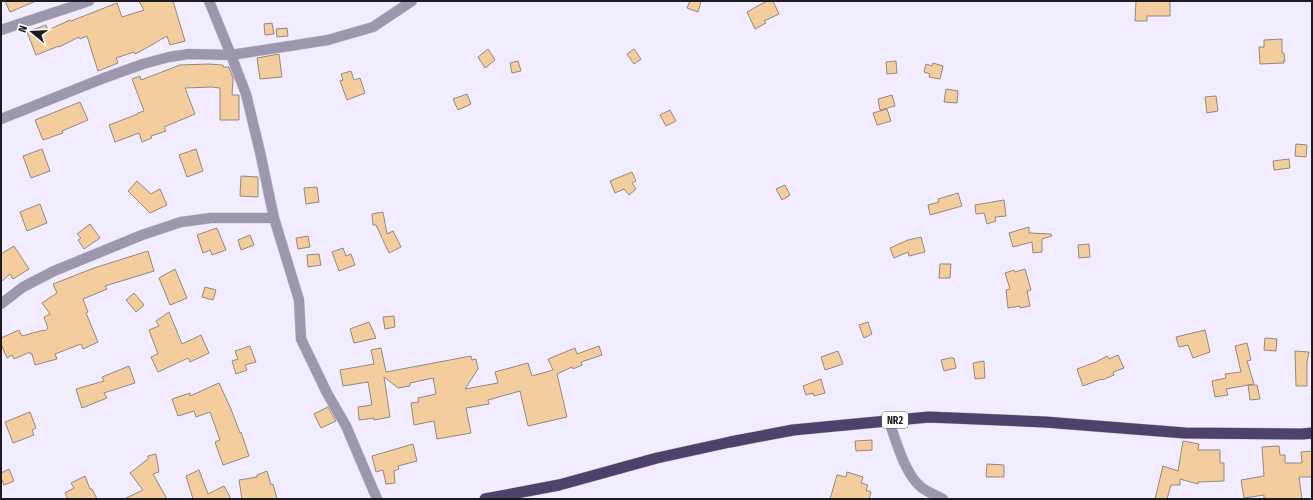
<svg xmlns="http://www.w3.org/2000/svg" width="1313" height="500" font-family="'Fira Sans Condensed',sans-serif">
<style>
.building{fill:#f3cd9e;stroke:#95897a}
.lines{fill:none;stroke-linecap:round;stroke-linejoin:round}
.minor-casing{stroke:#cbc6d7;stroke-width:11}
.trunk-casing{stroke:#cbc6d7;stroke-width:12}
.minor{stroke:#9c97ad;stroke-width:10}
.trunk{stroke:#4e426a;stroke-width:11}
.labels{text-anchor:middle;stroke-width:4;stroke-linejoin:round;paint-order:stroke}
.shield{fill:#fff;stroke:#615f64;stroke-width:1}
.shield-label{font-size:10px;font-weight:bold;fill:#1d1b22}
</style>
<rect width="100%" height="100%" fill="#f1ecff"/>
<path class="building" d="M5,1h31l-26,11z
M139,1h34l12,40 -15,4 -3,-9 -26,15 -6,3 -1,-2 -18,6 2,5 -20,8 -11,-35 -7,3 -1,-2 -20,10v-1l-23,9 -9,-23 19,-7 2,5 22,-10 1,1 46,-18 5,14 22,-7z
M690,1h11l-3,11 -11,-4z
M767,1h6l6,13 -15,7 2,2 -11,6 -8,-17z
M1136,1h34v15h-23v5h-12z
M272,23l2,11 -9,1 -1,-11z
M287,28l1,8 -11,1 -1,-8z
M1282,39v14h2l1,8h-2l1,2 -24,1 -1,-17h5v-7z
M488,49l7,11 -10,8 -7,-11z
M634,49l7,10 -7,5 -7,-10z
M279,54l3,23 -22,2 -3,-21z
M518,61l3,10 -9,2 -2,-10z
M896,61l1,12 -10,1 -1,-12z
M933,63l10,3 -3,13 -11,-2 1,-3 -6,-2 2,-8 6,2z
M208,64l15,1v2h6l4,11 -1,17h7v25h-19v-32l-8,-1 -27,1 10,26 -31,13 2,4 -15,5 1,2 -10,4 -3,-9 -24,9 -6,-17 29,-11v-1l6,-2 -12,-32 8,-3 1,4 39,-15z
M351,71l3,9 6,-2 5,15 -18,7 -7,-19 3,-1 -2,-6z
M946,89l12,2 -1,12 -13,-1z
M467,94l4,10 -13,6 -5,-11z
M892,95l3,11 -15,4 -2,-11z
M1216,96l2,15 -11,2 -2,-16z
M80,102l8,18 -26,11 1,2 -20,7 -8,-20z
M887,109l4,12 -14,4 -4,-12z
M670,110l6,11 -10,5 -6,-11z
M1296,144l11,1 -1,12 -11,-1z
M42,149l8,22 -19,7 -8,-22z
M196,149l7,22 -16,6 -8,-22z
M1289,159l1,9 -16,2 -1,-9z
M632,172l4,9 -4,2 4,6 -7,6 -5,-6 -9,4 -5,-12z
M241,176l17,1v20l-18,-1z
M137,181l14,13 9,-5 7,16 -17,8 -22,-22z
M785,185l5,10 -8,5 -6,-11z
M317,187l2,15 -13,2 -2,-16z
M958,193l4,13 -32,9 -2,-10 11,-3 -1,-3z
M1004,200l2,16 -11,1 1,4 -9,3 -3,-11 -8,1 -1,-9z
M40,204l7,19 -20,8 -7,-19z
M383,212l4,22 6,-3 8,16 -12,6 -13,-28h-3l-1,-11z
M90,224l10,14 -16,11 -6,-9 3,-2 -4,-4z
M1029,227v6l22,1 1,2 -10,3v13l-9,1 -1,-11 -19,5 -4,-14z
M217,228l9,22 -14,5 -2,-5 -7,3 -6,-18z
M250,235l4,10 -13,5 -3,-10z
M308,236l2,11 -12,2 -2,-11z
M921,237l4,15 -16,4 -1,-4 -14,6 -4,-10 18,-8z
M1089,244l1,13 -11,1 -1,-13z
M14,246l15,23 -16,10 -3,-5 -9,8v-28z
M343,248l3,8 5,-2 4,11 -16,6 -7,-19z
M148,251l6,20 -49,15 2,3 -24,10 5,13 -2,1 12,29 -15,7 -2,-5 -26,10 2,5 -22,6 -3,-11h-2v-2l-16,7 -2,-4 -5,3 -6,-14v-6l18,-8 3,6 22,-6 1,1 3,-3 -4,-11 6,-3 -8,-11 15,-10 -4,-9 41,-16z
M319,254l2,11 -13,2 -1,-12z
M940,264h11l-1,14h-11z
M175,269l12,29 -17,7 -11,-27z
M1025,269l6,21 -4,1 3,15 -10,2v-2l-12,2 -2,-18 4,-1 -5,-16 9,-3 1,2z
M205,287l11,3 -3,10 -11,-3z
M134,293l10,12 -8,7 -10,-12z
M169,312l13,32 19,-9 8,18 -19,9 -2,-4 -30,14 -7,-15 7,-3 -9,-24 10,-4 -3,-5z
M394,316l1,11 -10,2 -2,-12z
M369,322l7,16 -22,5 -4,-14z
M868,322l4,12 -8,4 -5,-13z
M1205,330l5,22 -17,6 -5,-13 -9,2 -3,-10z
M1265,338l12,1 -1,12 -12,-1z
M1247,343l4,17 -4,1 7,23 -28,5 2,6 -13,2 -3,-16 14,-3 -1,-4 16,-2 -6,-26z
M250,346l6,16 -11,3 2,5 -11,4 -4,-13 6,-2 -3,-8z
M599,346l3,9 -21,7 1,3 -9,4 -1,-2 -15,7 10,43 -39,9 -8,-35 -32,9 1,4 -23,4 5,25 -34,6 -3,-18 -20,4 -3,-22 8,-1 -1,-4 18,-4 -3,-16 -23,5v3l-12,2 -14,-11 6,40 -16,3v-2l-15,2 -1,-13 14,-2 -4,-23 -25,4 -3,-16 34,-6 -3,-14 10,-2 5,24 85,-16 1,4 4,-1 2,10 -13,20 33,-6 -3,-11 33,-9 4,13 21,-6 -5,-11 27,-11 2,6z
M838,351l5,13 -18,6 -4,-13z
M1295,351l14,1 -2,10v24h-11z
M1118,355l6,13 -11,4 1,3 -12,5 -1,-1 -18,7 -6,-17 19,-7 11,-6 2,3z
M950,358h4l2,10 -12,3 -3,-11z
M984,361l1,17 -10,1 -2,-16z
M129,366l6,17 -31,10 3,5 -25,10 -6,-19 28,-8 -2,-4z
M821,379l4,14 -11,3 -1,-3 -7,2 -3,-9z
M219,383l12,26 9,24 1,-1 8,24 -26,9 -8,-23 5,-2 -10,-28 -14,5 -2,-6 -16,5 -6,-17 18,-6v3z
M1248,385h9l3,14 -10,1z
M328,407l8,14 -15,7 -7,-14z
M30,412l6,16 -4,2 2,5 -21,8 -8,-21z
M872,440v10l-16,1 -1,-10z
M1183,441l16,3 -1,6h22v13h4v18l-26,1v2l-18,-5v6h-9l-4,14h-12l8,-33 15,5z
M413,444l4,17 -19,5 1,3 -5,2 1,12 -9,1 -3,-14 -7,2 -4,-16z
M1279,446l1,9h5v8h17l-1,-11 11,-1v26h-13l3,22h-27l-11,-1v-3l-20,3 -3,-18 23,-4 -2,-29z
M156,454l3,18 -6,2 14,25h-43l19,-9 -13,-17 18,-14v-3z
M987,464l17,1v12h-18z
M9,469l5,12 -10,4 -3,-7v-5z
M199,470l9,24 16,-8 7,13h-38l-7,-23z
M267,471l4,14 2,-1 4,15h-35l-3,-19 18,-3v-2z
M847,472l16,5 -2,6 7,2 -2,5 5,2 -2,7h-39l7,-24 9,2z
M85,476l5,13h2l5,10h-29l-3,-6 9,-5 -3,-5z"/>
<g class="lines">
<g class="minor-casing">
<path id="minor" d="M209,1l22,54 15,39 14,58 14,66 25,82 2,39 26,54 19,33 31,73
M1,30l88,-29
M1,119l103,-41 39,-14 26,-7 20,-3 42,1 97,-15 45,-13 39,-26
M1,304l22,-17 31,-16 88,-36 39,-13 30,-4h63
M889,421c7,20 16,53 32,66 6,5 15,8 22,12"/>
</g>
<g class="trunk-casing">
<path id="trunk" d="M485,499l74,-14 98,-27 73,-16 63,-12 136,-13 116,5 140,11 117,1 10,-1"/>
</g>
<use href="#minor" class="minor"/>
<use href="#trunk" class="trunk"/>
</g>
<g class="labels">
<rect class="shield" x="882" y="412" width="26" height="16" rx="3"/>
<g class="shield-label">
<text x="895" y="424">NR2</text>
</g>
</g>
<rect width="1313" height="500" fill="none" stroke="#1d1b22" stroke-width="4"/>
<g transform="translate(32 32) rotate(288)" stroke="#ffffff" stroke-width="3" paint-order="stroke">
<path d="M0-3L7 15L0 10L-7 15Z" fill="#1d1b22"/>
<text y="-6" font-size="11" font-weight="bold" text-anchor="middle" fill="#1d1b22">N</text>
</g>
</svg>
